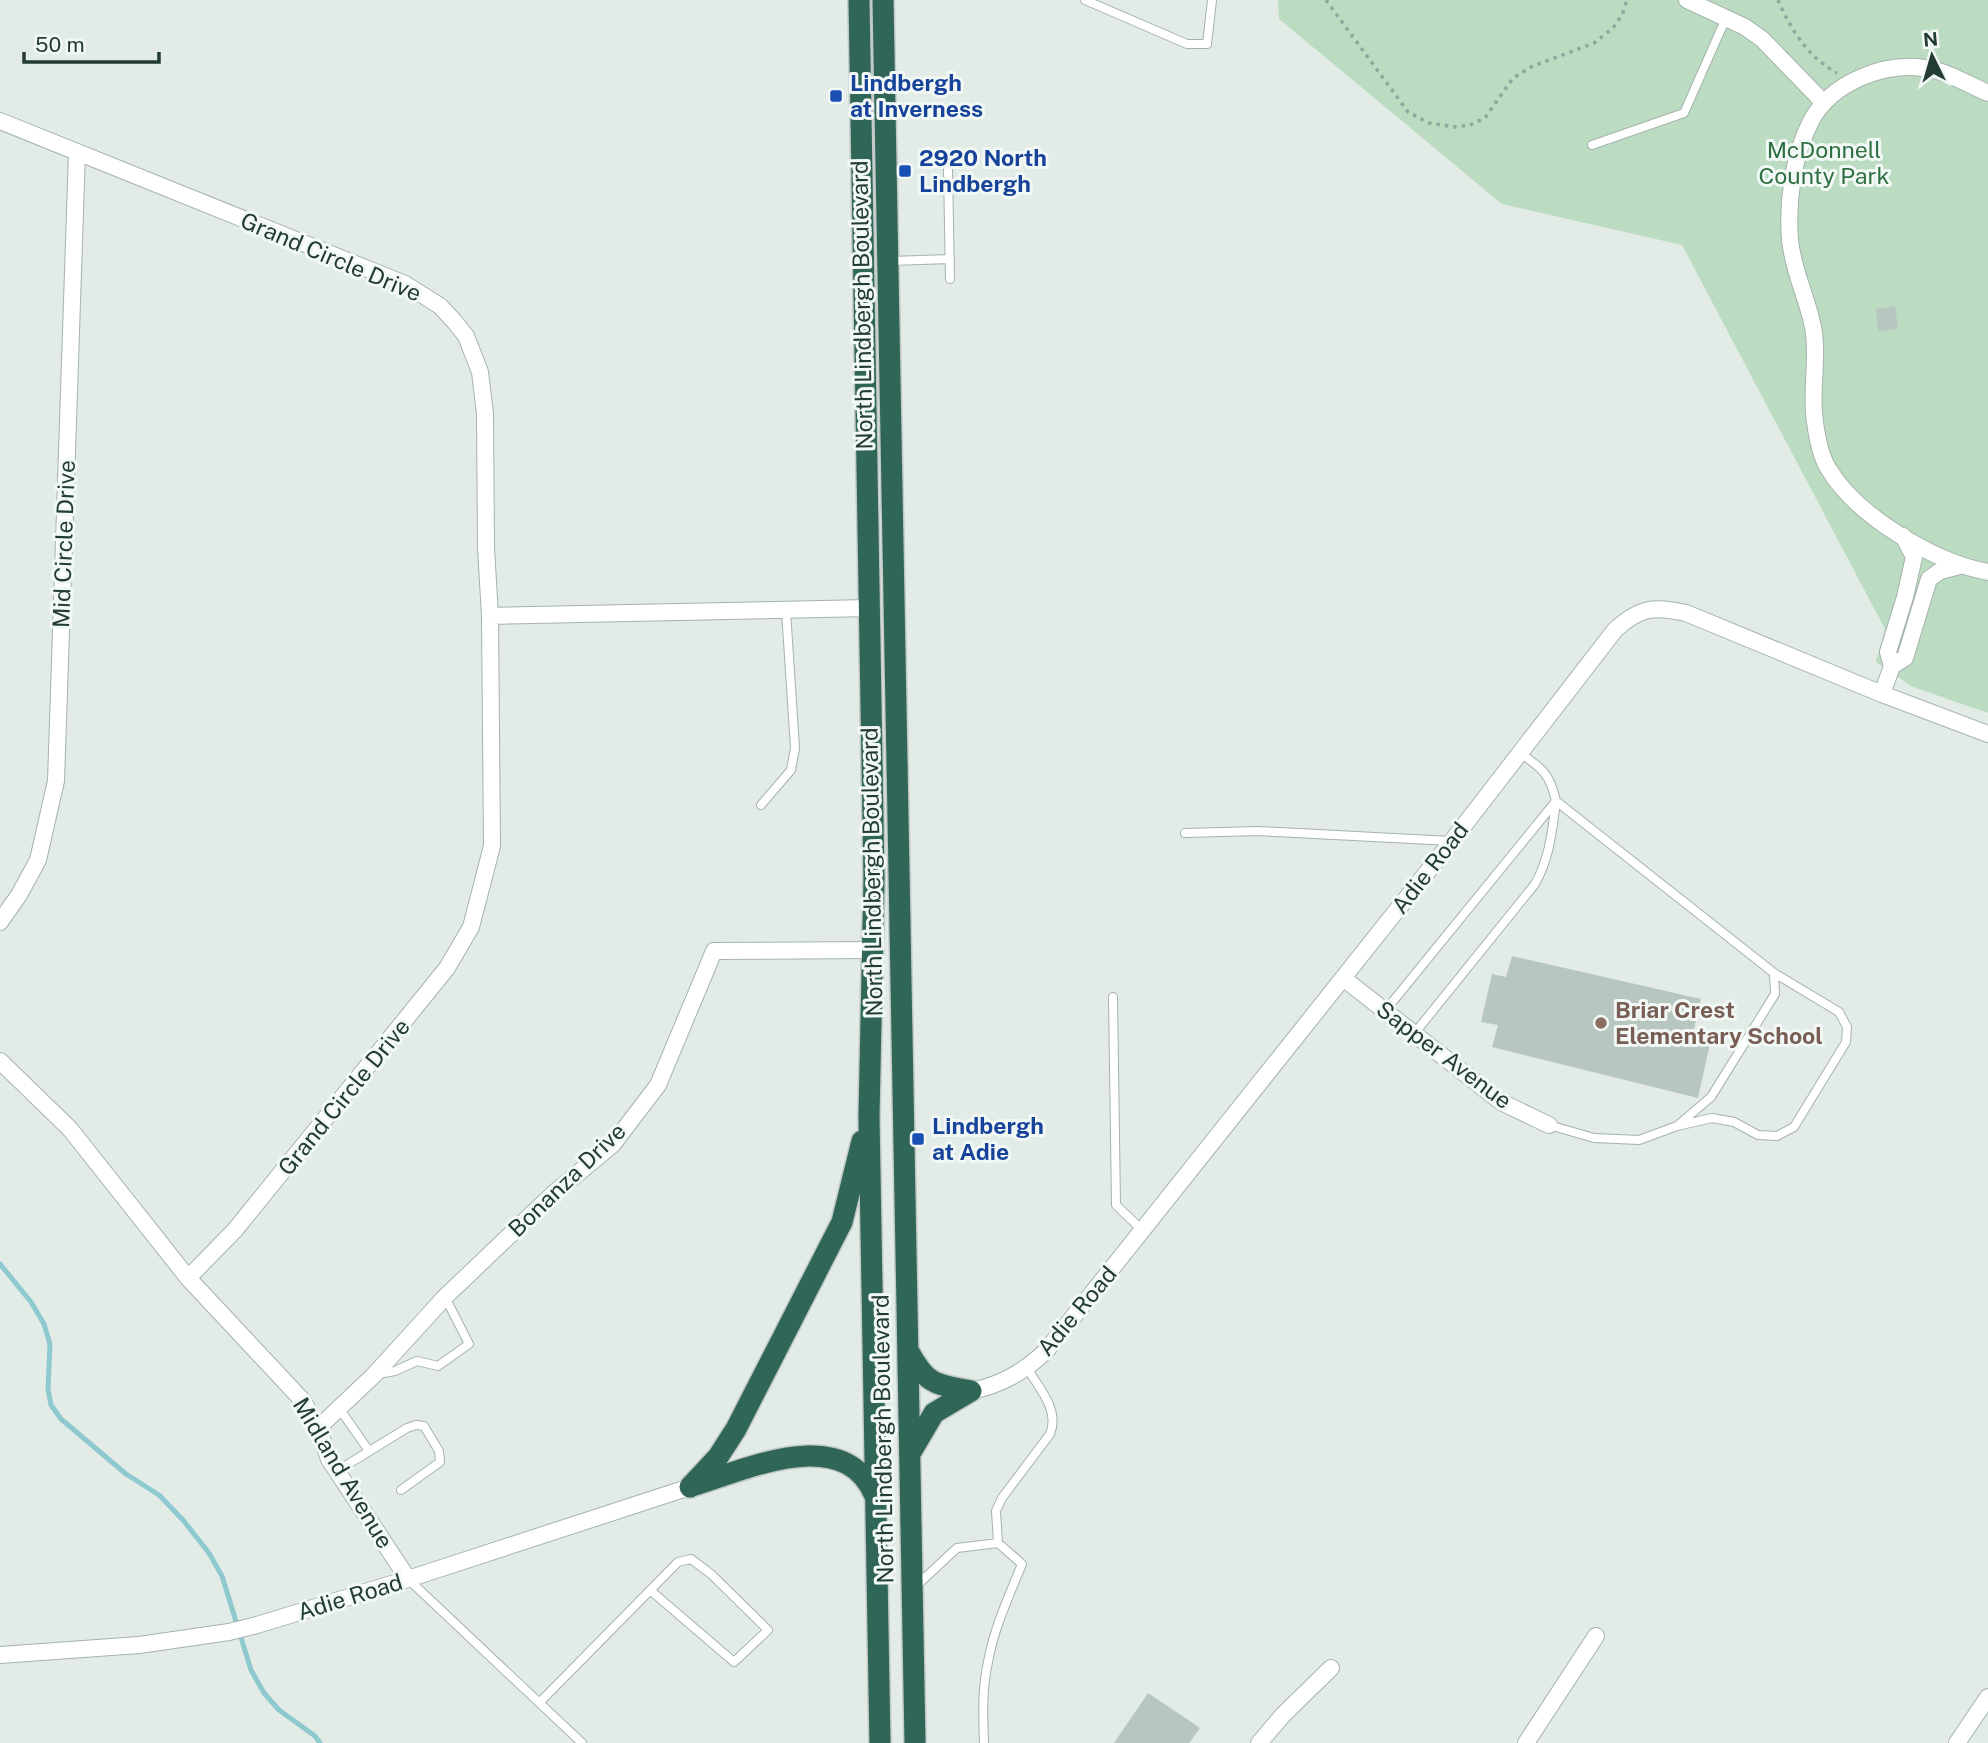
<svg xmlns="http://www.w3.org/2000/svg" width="1988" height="1743" font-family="'Public Sans',sans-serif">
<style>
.green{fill:#bcdcc2}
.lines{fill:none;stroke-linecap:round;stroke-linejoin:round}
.stream{stroke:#8dc9ce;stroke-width:5}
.building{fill:#b7c6bf}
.lane-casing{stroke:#a5b3ad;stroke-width:10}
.street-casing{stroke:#a5b3ad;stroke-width:18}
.highway-casing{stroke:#c1c8c6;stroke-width:24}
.path{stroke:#84ad9d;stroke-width:3.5;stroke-dasharray:3.5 5;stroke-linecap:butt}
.lane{stroke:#fff;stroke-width:8}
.street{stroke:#fff;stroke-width:16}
.highway{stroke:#306657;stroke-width:21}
.transit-dot{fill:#1a4fb4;stroke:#f2f8f5;stroke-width:2.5}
.education-dot{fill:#8d6e63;stroke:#f2f8f5;stroke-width:2.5}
.labels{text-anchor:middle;stroke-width:6;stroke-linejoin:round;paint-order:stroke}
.transit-label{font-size:23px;font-weight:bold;fill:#164399;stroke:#f2f8f5;text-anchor:start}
.park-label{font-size:23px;fill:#2f7043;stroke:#f2f8f5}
.street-label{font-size:23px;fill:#233c33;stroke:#f2f8f5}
.education-label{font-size:23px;font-weight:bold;fill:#785e54;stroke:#f2f8f5;text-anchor:start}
</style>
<rect width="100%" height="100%" fill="#e2ebe6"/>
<path class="green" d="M1278,0h710v713l-75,-26 -37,-25 9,-33 -203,-384 -180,-41 -223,-185z"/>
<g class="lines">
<path class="stream" d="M0,1264l31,38 13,22 6,20 -2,45 3,16 10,14 65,55 33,21 24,25 26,33 13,23 29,94 13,23 15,17 36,26 5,7"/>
</g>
<path class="building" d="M1895,306l3,23 -20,2 -2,-22z
M1512,956l189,43 -8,34 18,6 -13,59 -206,-51 6,-22 -17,-3 11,-48 14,3z
M1148,1693l52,35 -11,15h-75z"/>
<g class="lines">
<g class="lane-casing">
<path id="lane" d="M1085,0l102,44h20l5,-44
M1592,145l92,-32 42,-95
M948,170l2,109
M891,261l59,-2
M1556,801l218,172 65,39 8,15 -1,15 -52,85 -17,9 -19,-1 -24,-13 -22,-4 -35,8
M761,805l30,-35 4,-22 -9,-137
M1185,833l73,-2 193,10
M1113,997l3,208 27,26
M1385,1011l171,-210c-6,-27 -14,-33 -36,-48
M1414,1034l121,-150c15,-27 17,-53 21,-83
M1549,1125l45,13 45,2 38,-14 34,-29 64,-103 -1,-21
M378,1374l17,-3 22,-10 21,5 31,-22 -24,-47
M339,1408l30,43
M337,1471l70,-43 9,-3 8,1 15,25 1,11 -39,28
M408,1579l174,164
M915,1587l42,-39 41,-5
M540,1702l138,-140 13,-3 20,15 57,56 -34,32 -84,-72
M984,1743c-1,-27 -2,-55 4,-81 6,-34 21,-66 34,-98l-24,-21 -2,-32 6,-13 48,-64c10,-24 -11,-46 -23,-66"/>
</g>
<g class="street-casing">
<path id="street" d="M1687,0l58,27 17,12 62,64
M1988,93c-21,-9 -41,-22 -64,-25 -41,-6 -93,15 -113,53 -18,35 -24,80 -21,119 3,31 17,57 23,87 6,31 -3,64 2,95 2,15 5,33 13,46 28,48 106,94 160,104
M0,121l405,163 35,22 14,15 12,15 14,36 5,42 1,134 4,68 2,230 -21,81 -24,41 -212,262 -47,48
M490,616l380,-8
M1892,666l13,-8 24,-79 11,-8 20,-5
M1882,694l10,-28 -4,-14 17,-55 9,-40 -11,-21
M0,922l19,-27 19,-35 18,-79 21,-629
M1343,978l158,124 48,23
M0,1061l70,68 118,149 115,123 15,27 11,31 79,120
M971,1391c30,-6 53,-19 76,-41l405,-509 163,-211c25,-23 39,-24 71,-17l196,81 106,40
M318,1428l56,-53 71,-78 108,-103 60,-50 45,-59 56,-134 159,-1
M0,1655l139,-10 90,-13 28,-7 151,-46 282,-92
M1259,1743l24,-28 48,-47
M1526,1743l70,-107
M1957,1743l31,-46"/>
</g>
<g class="highway-casing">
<path id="highway" d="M859,0l15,879 -5,237 11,627
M883,0l32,1743
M909,1352c18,33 26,32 62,39
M911,1452l23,-39 37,-22
M692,1486c54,-16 152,-64 183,10
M690,1487l28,-30 18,-28 106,-207 20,-81"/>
</g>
<path class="path" d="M1326,0l82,112 21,11 26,4 15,-2 15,-7 28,-40 20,-12 61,-23 19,-15 9,-13 5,-15
M1778,0c13,30 30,57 59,73"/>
<use href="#lane" class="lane"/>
<use href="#street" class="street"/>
<use href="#highway" class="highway"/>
</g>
<g class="transit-dot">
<rect x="829" y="89" width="14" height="14" rx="3.5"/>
<rect x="898" y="164" width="14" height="14" rx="3.5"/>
<rect x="911" y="1132" width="14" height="14" rx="3.5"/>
</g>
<circle class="education-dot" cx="1601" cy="1023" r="7"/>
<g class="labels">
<g class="transit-label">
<text x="850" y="91">Lindbergh<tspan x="850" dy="26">at Inverness</tspan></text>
<text x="919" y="166">2920 North<tspan x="919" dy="26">Lindbergh</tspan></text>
<text x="932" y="1134">Lindbergh<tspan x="932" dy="26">at Adie</tspan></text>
</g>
<g class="park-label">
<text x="1824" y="158">McDonnell<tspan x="1824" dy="26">County Park</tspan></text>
</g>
<g class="street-label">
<text transform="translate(331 257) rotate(23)" y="8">Grand Circle Drive</text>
<text transform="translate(862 305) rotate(-91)" y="8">North Lindbergh Boulevard</text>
<text transform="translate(64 544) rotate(-88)" y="8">Mid Circle Drive</text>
<text transform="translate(1430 868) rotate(-52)" y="8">Adie Road</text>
<text transform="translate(872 872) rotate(-91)" y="8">North Lindbergh Boulevard</text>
<text transform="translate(1444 1055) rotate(37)" y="8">Sapper Avenue</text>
<text transform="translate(344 1097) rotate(-51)" y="8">Grand Circle Drive</text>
<text transform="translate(567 1180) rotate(-44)" y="8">Bonanza Drive</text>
<text transform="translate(1077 1311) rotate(-50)" y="8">Adie Road</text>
<text transform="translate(883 1439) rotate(-91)" y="8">North Lindbergh Boulevard</text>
<text transform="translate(343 1473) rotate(59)" y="8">Midland Avenue</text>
<text transform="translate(350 1597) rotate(-17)" y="8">Adie Road</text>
</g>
<g class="education-label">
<text x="1615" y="1018">Briar Crest<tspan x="1615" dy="26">Elementary School</tspan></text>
</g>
</g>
<g transform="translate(1932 56) rotate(355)" stroke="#f2f8f5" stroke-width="5" paint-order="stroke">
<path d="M0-5L12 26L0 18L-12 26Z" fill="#233c33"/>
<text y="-10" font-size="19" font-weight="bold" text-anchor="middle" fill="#233c33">N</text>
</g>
<path d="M24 52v10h135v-10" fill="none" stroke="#233c33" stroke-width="3.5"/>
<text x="35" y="52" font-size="21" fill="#233c33" stroke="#f2f8f5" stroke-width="5" paint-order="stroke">50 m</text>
</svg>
